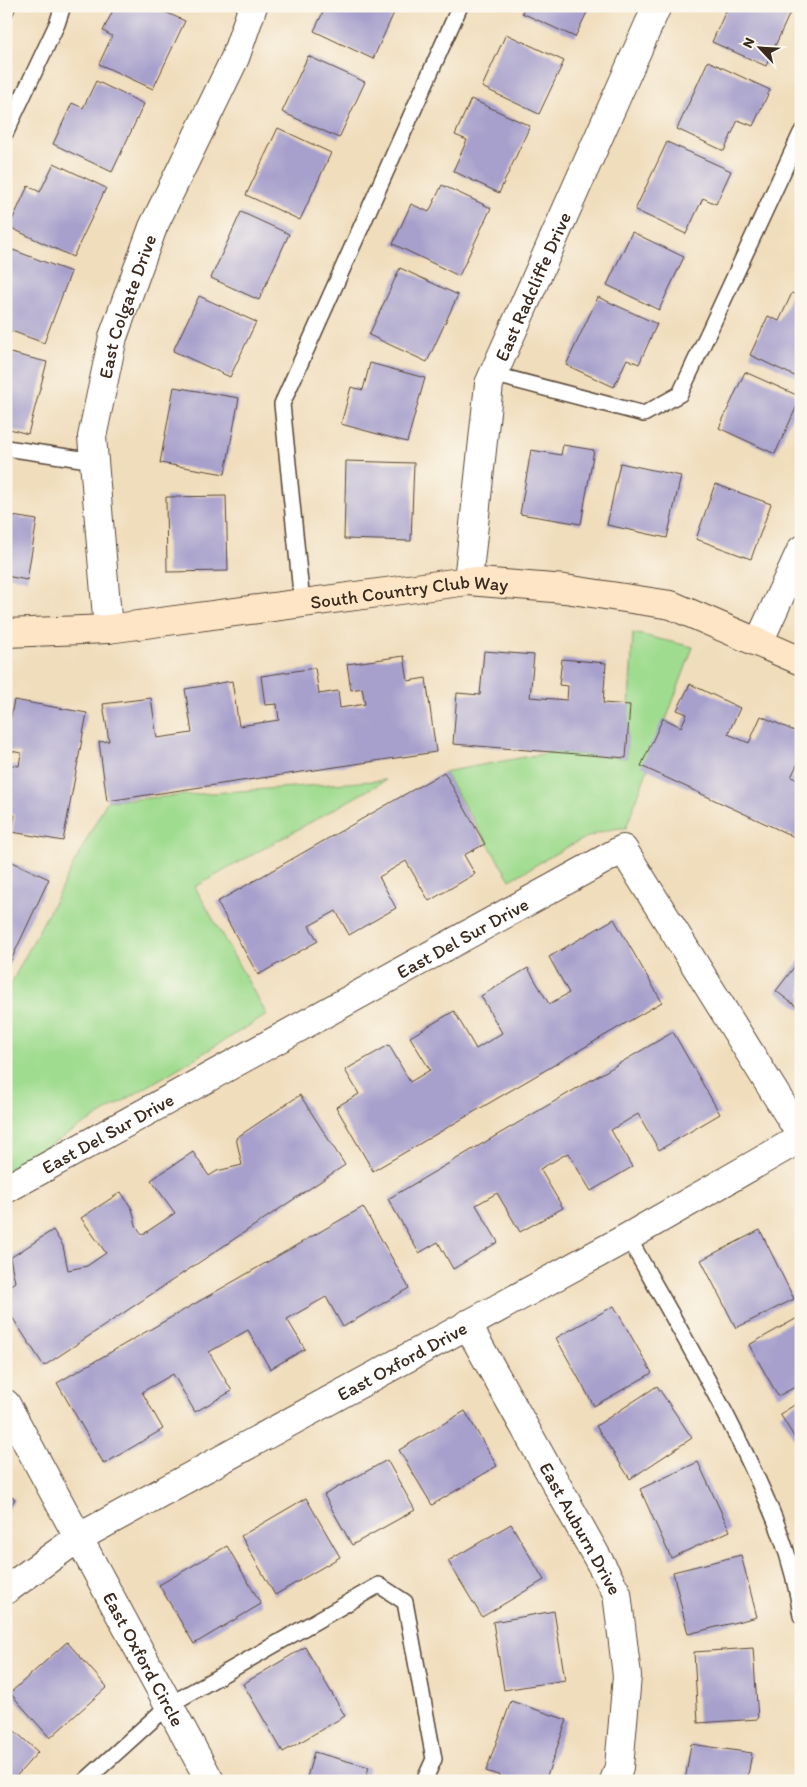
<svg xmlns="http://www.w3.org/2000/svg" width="807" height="1787" font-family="Itim,sans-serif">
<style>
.green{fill:#a0dc90;stroke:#6e8357}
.building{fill:#a7a0cc}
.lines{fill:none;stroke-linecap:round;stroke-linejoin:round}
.lane-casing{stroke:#564536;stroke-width:18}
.street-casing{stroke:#564536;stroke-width:30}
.secondary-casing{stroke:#564536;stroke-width:30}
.lane{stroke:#fff;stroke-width:15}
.street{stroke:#fff;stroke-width:28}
.secondary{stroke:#fde5c5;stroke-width:28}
.labels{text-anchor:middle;stroke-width:5;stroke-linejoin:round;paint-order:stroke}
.street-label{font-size:19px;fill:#3b2a1e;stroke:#fbf7ec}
</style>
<rect width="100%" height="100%" fill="#fbf7ec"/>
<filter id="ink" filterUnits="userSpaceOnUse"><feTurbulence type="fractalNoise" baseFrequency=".02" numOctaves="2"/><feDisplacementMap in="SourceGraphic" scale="10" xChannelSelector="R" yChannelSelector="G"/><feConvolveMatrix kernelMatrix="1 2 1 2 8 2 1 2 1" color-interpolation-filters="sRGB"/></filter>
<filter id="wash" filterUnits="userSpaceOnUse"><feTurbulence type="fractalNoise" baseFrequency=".0096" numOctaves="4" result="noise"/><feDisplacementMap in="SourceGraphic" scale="20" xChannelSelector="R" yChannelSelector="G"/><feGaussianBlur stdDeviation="1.12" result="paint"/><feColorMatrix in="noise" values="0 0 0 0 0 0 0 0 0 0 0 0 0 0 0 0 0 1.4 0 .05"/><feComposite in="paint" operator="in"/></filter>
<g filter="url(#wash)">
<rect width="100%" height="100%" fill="#f0ddbc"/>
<path class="green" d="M633,633l60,14 -67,181c-33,-2 -86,36 -116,52l-66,-108 108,-20 74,6z
M386,780l-191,107 72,128 -261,156v-178l101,-192z"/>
<g id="blocks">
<path class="building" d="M6,6h11l-11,24z
M115,6h37l33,15 -32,68 -54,-25 13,-28 -9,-5z
M326,6h71l-24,53 -59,-28z
M525,6h65l-15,31 -53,-24z
M728,6h65l-27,60 -54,-24z
M506,34l58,27 -25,53 -57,-27z
M308,56l57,26 -26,56 -57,-26z
M708,61l62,29 -17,36 -15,-6 -14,31 -47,-22z
M96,81l48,23 -32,68 -59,-28 19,-41 11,5z
M471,99l59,27 -31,67 -46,-22 14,-31 -12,-5z
M278,128l53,25 -31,67 -54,-25z
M667,142l64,29 -15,33 -13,-6 -17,36 -51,-24z
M54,163l52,25 -33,69 -64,-30 19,-41 12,6z
M442,185l49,23 -32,68 -66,-32 18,-40 18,8z
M241,212l48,22 -30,66 -48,-22z
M632,232l52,25 -25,53 -52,-25z
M13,250l58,22 -27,71 -38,-14v-61z
M801,263v15l-6,-2z
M400,268l58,27 -31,67 -58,-27z
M792,293l9,4v82l-51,-24 18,-39 11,5z
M199,296l57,26 -26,55 -57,-26z
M598,297l59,27 -18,40 -12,-5 -13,28 -48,-22z
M6,352l41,10 -19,72 -22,-6z
M370,363l55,15 -18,64 -66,-18 10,-37 12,3z
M745,372l56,25 -26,57 -56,-26z
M174,387l65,11 -14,76 -65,-11z
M563,445l31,5 -13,74 -61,-10 11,-64 30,5z
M346,461l68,2 -3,78 -67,-2z
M620,463l61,13 -14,62 -60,-13z
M715,484l56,20 -20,55 -55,-20z
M226,496l2,75 -61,1 -1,-75z
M6,515l31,5 -10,60 -21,-4z
M484,651l50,4 -4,42 37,3 1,-14 -9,-1 3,-26 44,4 -3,40 27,2 -4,53 -173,-14 4,-51 23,2z
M404,656l4,25 18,-3 10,74 -329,49 -8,-59 10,-1 -6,-37 48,-6 6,40 35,-5 -7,-44 47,-8 7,45 40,-6 -2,-16 -12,1 -4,-29 54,-8 4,26 19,-3 2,17 25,-4 -3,-16 -11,2 -4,-26z
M690,684l50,24 -12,26 21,9 12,-27 40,18v23l-10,20 10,4v59l-160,-74 22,-48 18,9 6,-13 -10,-4z
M14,700l73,13 -24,128 -51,-9 3,-17 -9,-2v-49l13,2 2,-13 -15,-3v-25l3,1z
M444,772l41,72 -21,11 11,19 -46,27 -23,-40 -27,16 17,31 -47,27 -13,-24 -27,15 9,15 -60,34 -41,-73z
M6,859l43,20 -43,92z
M614,919l48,83 -289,169 -37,-64 23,-13 -14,-24 44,-25 21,37 20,-12 -20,-33 44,-26 22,38 26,-16 -21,-37 47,-28 21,36 20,-11 -20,-36z
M801,958v52l-25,-19z
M673,1032l47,82 -61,36 -21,-36 -27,16 21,37 -41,24 -23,-38 -28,16 23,39 -43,24 -23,-39 -21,12 22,37 -45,27 -15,-27 -19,11 -31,-54z
M300,1095l45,70 -301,201 -38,-58v-20l9,-6 -5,-24 43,-28 10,16 5,24 19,-4 19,-13 -25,-35 40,-26 11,17 4,16 6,10 33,-22 -24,-33 42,-28 16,24 8,-5 25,-6 -6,-27z
M363,1207l46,81 -66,39 -17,-30 -39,22 18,30 -35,20 -22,-39 -39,22 23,39 -37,21 -22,-38 -31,18 21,37 -59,35 -47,-81z
M760,1230l34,69 -58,29 -35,-68z
M614,1306l38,67 -58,33 -38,-68z
M801,1316v68l-23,12 -29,-51z
M657,1386l35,52 -62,41 -34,-53z
M801,1401v47l-21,-34z
M465,1411l32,55 -65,39 -33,-55z
M387,1460l28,50 -63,35 -28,-50z
M698,1462l32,69 -59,27 -31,-69z
M6,1494l9,5 -9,14z
M306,1498l34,59 -65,38 -34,-59z
M511,1524l33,56 -62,37 -34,-56z
M227,1546l34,58 -67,40 -35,-59z
M741,1555l16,62 -69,17 -15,-62z
M554,1611l11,69 -61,10 -11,-68z
M67,1642l40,45 -57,51 -40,-45z
M305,1647l40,69 -62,36 -40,-68z
M753,1648l5,71 -60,4 -4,-71z
M511,1701l56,19 -22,61h-30l-29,-10z
M6,1723l32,29 -26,29h-6z
M691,1744l61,9 -5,28h-62z
M314,1752l55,15 -4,14h-59z"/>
</g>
</g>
<g filter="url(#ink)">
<use href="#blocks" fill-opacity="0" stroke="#564536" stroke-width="1"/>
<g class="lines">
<g class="lane-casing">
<path id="lane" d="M6,132l51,-108 6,-18
M492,374l152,40 36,-20 121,-261
M6,448l89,13
M302,603l-20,-199 178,-398
M628,1237c40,72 82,143 118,218 25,52 48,104 55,161
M85,1781l84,-76 210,-120 26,17 29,157 -10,22"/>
</g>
<g class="street-casing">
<g id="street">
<path id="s1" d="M468,581l21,-197 168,-378"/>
<path id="s2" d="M108,629l-16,-192 21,-100 40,-110 82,-169 18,-52"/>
<path d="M759,642l42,-92"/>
<path id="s3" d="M6,1189l617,-340 178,286"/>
<path id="s4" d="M467,1324l150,269 10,83 -8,91 -5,14"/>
<path id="s5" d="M6,1404l204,377"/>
<path id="s6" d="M6,1590l72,-52 550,-301 173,-99"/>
</g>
</g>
<g class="secondary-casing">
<g id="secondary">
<path id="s7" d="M6,633l102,-4 360,-48 97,8 106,16 130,56"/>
</g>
</g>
<use href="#lane" class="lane"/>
<use href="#street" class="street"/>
<use href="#secondary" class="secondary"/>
</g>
</g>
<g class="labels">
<g class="street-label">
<text dy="7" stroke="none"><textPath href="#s1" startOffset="305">East Radcliffe Drive</textPath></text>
<text dy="7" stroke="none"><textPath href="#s2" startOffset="328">East Colgate Drive</textPath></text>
<text dy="7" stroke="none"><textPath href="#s7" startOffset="406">South Country Club Way</textPath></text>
<text dy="7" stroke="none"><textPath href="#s3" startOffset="521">East Del Sur Drive</textPath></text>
<text dy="7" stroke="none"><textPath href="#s3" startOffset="116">East Del Sur Drive</textPath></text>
<text dy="7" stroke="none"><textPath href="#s6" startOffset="458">East Oxford Drive</textPath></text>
<text dy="7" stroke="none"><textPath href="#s4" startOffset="234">East Auburn Drive</textPath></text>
<text dy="7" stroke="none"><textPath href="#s5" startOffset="290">East Oxford Circle</textPath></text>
</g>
</g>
<rect width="807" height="1787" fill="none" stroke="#fbf7ec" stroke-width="25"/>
<g transform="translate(760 48) rotate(295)" stroke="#fbf7ec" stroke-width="4" paint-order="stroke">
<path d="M0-4L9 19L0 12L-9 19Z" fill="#3b2a1e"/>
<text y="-8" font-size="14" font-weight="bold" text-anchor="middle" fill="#3b2a1e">N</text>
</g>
</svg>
